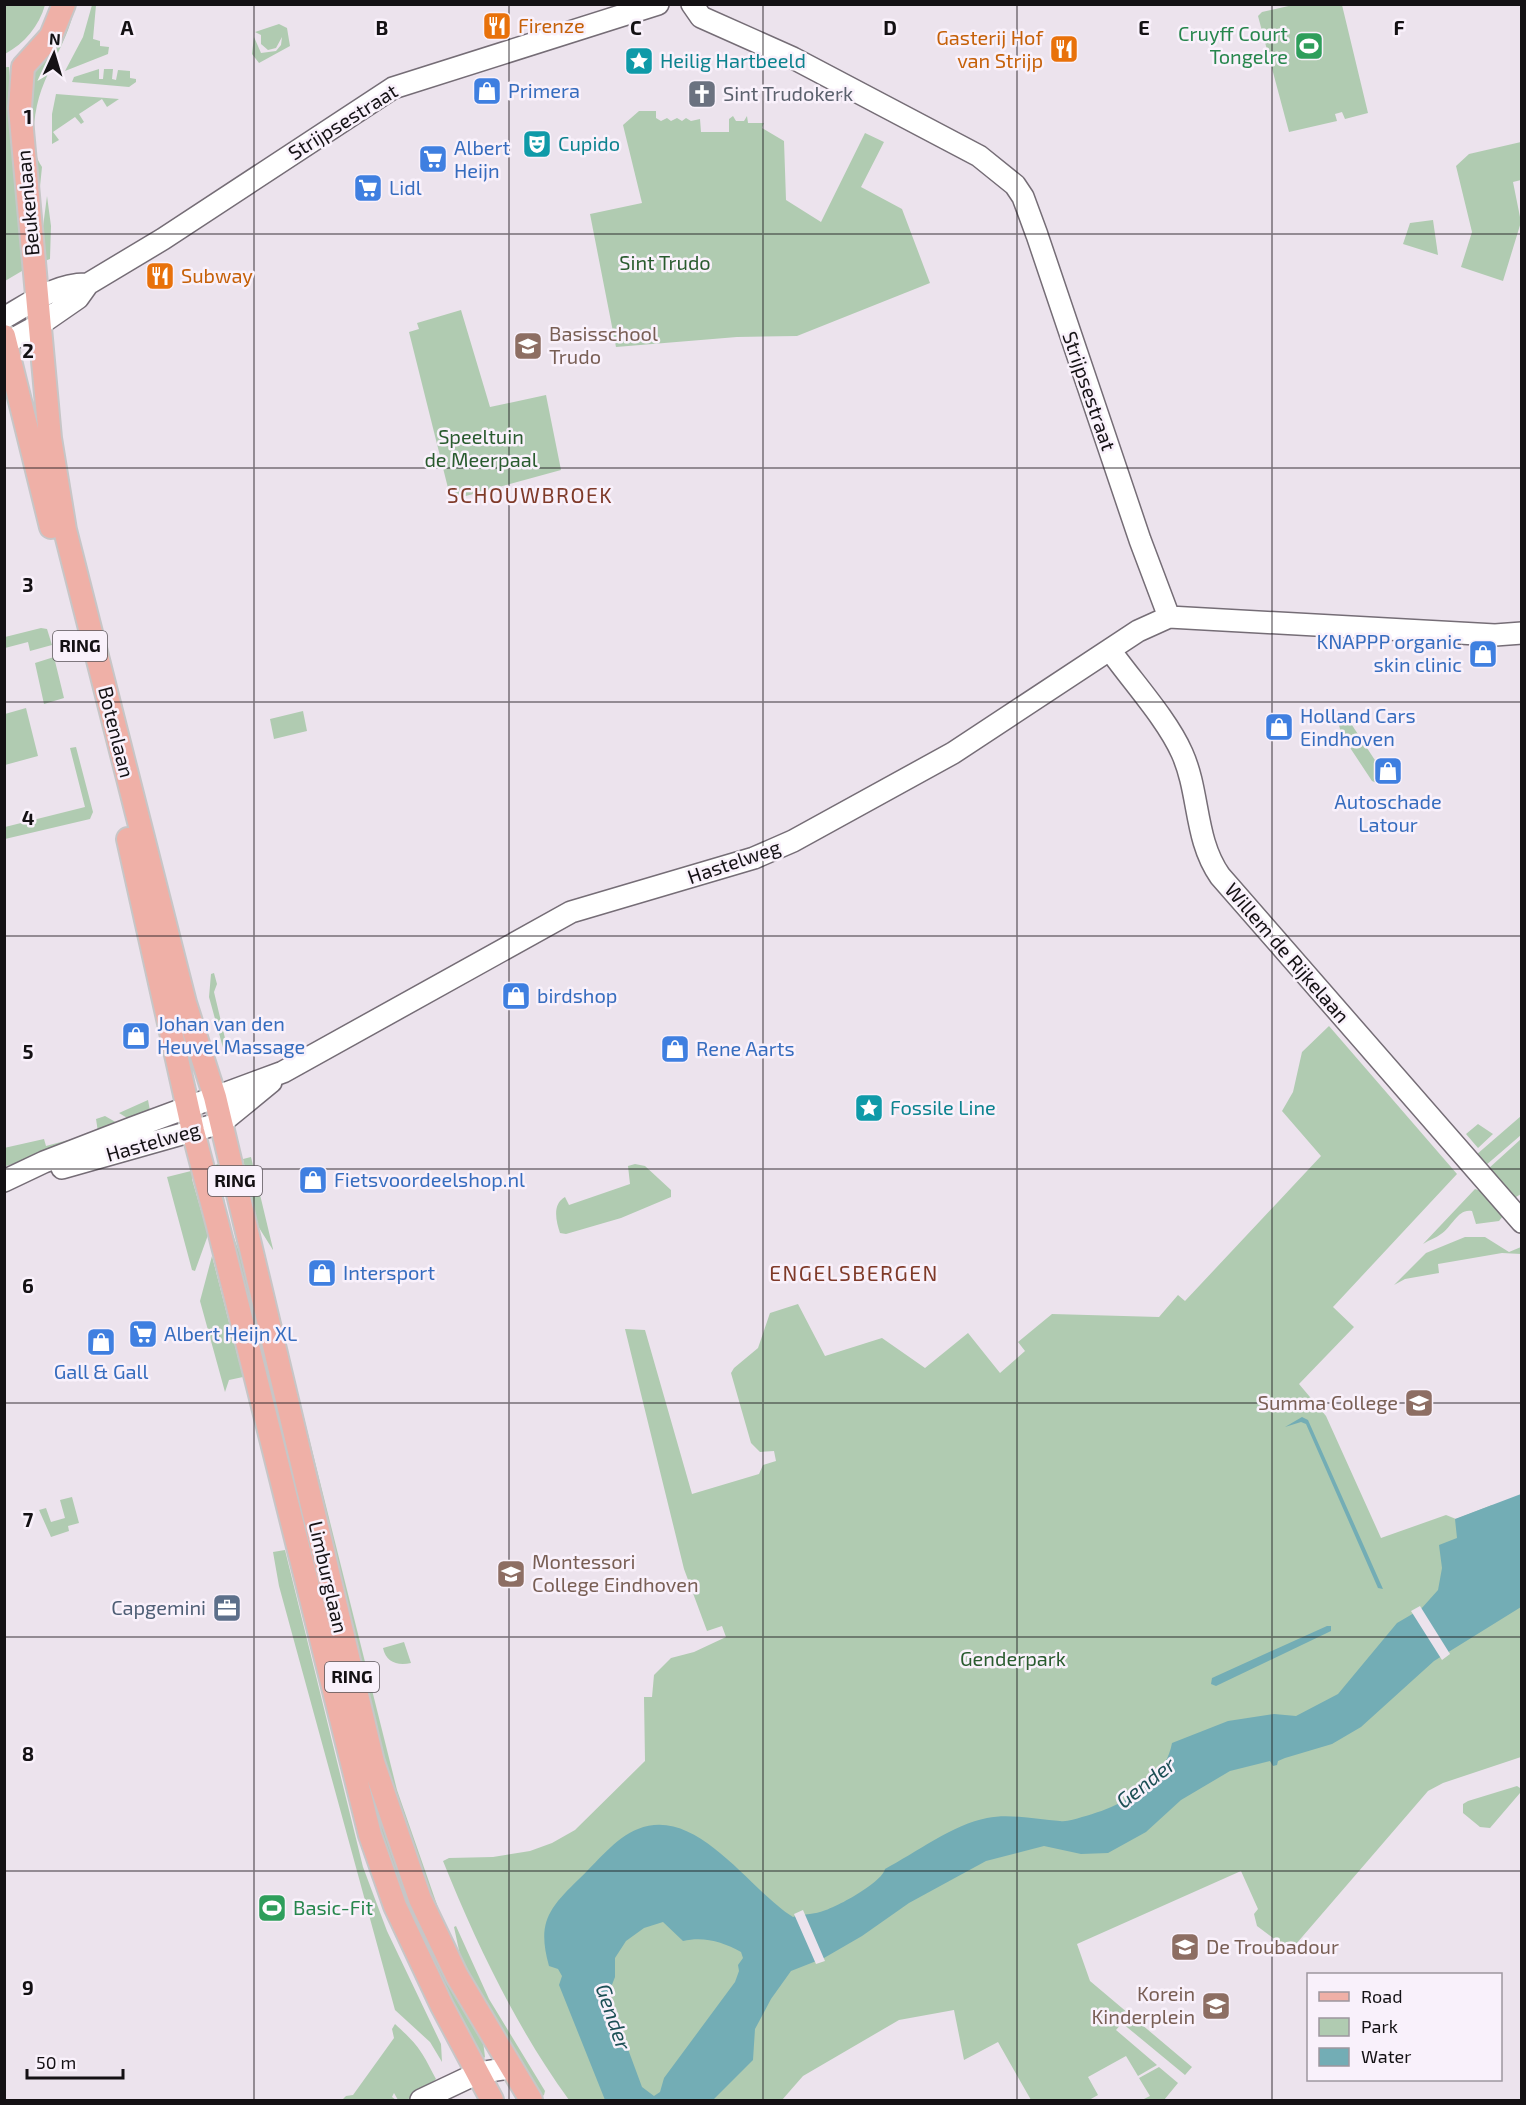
<svg xmlns="http://www.w3.org/2000/svg" width="1526" height="2105" font-family="'Exo 2',sans-serif">
<style>
.green{fill:#b0cbb1}
.water{fill:#73adb5;fill-rule:evenodd}
.pier{fill:#ece3ed}
.lines{fill:none;stroke-linecap:round;stroke-linejoin:round}
.secondary-casing{stroke:#756d76;stroke-width:24}
.primary-casing{stroke:#c7c6c7;stroke-width:26}
.secondary{stroke:#fff;stroke-width:21}
.primary{stroke:#efb0a7;stroke-width:22}
.grid{fill:none;stroke:#141114;stroke-width:1.5;stroke-opacity:0.55}
.labels{text-anchor:middle;stroke-width:5;stroke-linejoin:round;paint-order:stroke}
.shield{fill:#f9f1fb;stroke:#595459;stroke-width:1.5}
.shield-label{font-size:18px;font-weight:bold;fill:#141114}
.food-label{font-size:20px;fill:#c56008;stroke:#f9f1fb;text-anchor:start}
.leisure-label{font-size:20px;fill:#27864d;stroke:#f9f1fb;text-anchor:end}
.culture-label{font-size:20px;fill:#0d838f;stroke:#f9f1fb;text-anchor:start}
.shop-label{font-size:20px;fill:#366cbe;stroke:#f9f1fb;text-anchor:start}
.worship-label{font-size:20px;fill:#5b616d;stroke:#f9f1fb;text-anchor:start}
.street-label{font-size:20px;fill:#141114;stroke:#f9f1fb}
.park-label{font-size:20px;fill:#295b2e;stroke:#f9f1fb}
.education-label{font-size:20px;fill:#785e54;stroke:#f9f1fb;text-anchor:start}
.service-label{font-size:20px;fill:#4e5e75;stroke:#f9f1fb;text-anchor:end}
.neighbourhood-label{font-size:21px;letter-spacing:1.5px;fill:#7f3a29;stroke:#f9f1fb}
.water-label{font-size:21px;font-style:italic;fill:#1c4f55;stroke:#f9f1fb}
.grid-label{font-size:20px;text-anchor:middle;font-weight:bold;fill:#141114;stroke:#f9f1fb;stroke-width:5;stroke-linejoin:round;paint-order:stroke}
</style>
<rect width="100%" height="100%" fill="#ece3ed"/>
<path class="green" d="M33,4l12,1c-6,21 -20,38 -40,49v-49z
M75,5c-9,49 -42,75 -41,131 1,12 1,21 8,31l-4,39 -12,-127z
M92,5h4l-3,34 7,2v5l9,1 -1,7 -43,17 18,-34z
M1293,5h49l26,108 -23,6 -3,-7 -7,2 2,7 -48,11 -31,-116 4,-4z
M279,24l8,4 3,18 -31,17 -7,-9 2,-17 7,16 15,-2 5,-6 1,-8 -6,11 -8,2 -7,-6v-9l-6,-3z
M7,67h2l18,201 -22,13 -1,-213z
M99,69v10h4l1,-10h9l-1,10 4,1 2,-10 12,1v7l6,1v3l-7,5 -57,-5 2,-5z
M56,94l63,5 -12,8 -5,-8 -23,15 5,8 -3,2 -6,-7 -22,15 6,8 -7,4v-30z
M639,111h17v7l5,3 6,-3 4,3 6,-3 5,3 4,-3 5,3 9,-2 1,13h28v-13l4,-3 3,5h8l3,-5 1,7h16l-2,5 22,13 2,59 35,22 44,-89 19,9 -23,45 41,22 28,74 -133,53 -60,1 -121,10 -26,-133 52,-11 -19,-78z
M1521,142v38l-8,2 8,40 -18,59 -42,-14 11,-35 -16,-66 13,-12z
M47,196l4,30 -1,33 -8,3 -2,-12z
M1433,220l5,35 -35,-11 7,-21z
M461,310l29,97 56,-12 15,75 -110,30 -42,-168 10,-3 -2,-6z
M41,628l6,1 5,16 -22,6 -2,-9 -23,6v-11z
M54,657l10,41 -20,6 -9,-41z
M26,708l12,48 -33,9v-51z
M303,711l4,20 -33,8 -4,-20z
M1348,719l38,58 -9,6 -5,-2 -31,-47 -2,-9z
M76,747l17,65 -3,7 -85,20v-12l80,-20 -15,-59z
M214,973l3,11 -3,8 15,63h-4l-16,-58 2,-23z
M1329,1026l128,148 -124,133 21,20 -55,57 27,32 55,122 65,-23 10,4 36,-14 29,9v243l-78,26 -15,8 -138,160 -33,-25 -3,-12 4,-5 -17,-38 -164,73 13,37 102,86 -7,8 -63,-52 -6,7 41,35 -19,11 -12,-20 -38,21 10,18 -9,5h-58l-33,-58 -34,18 -10,-50 -55,10 -96,56 -21,24h-213c-53,-73 -92,-155 -126,-239l6,-3 44,-1 37,-6 22,-8 23,-13 70,-69 -1,-64h8l2,-22 17,-17 23,-6 32,-15 -4,-11 -15,5 -23,-62 -59,-240 20,1 47,164 67,-20 4,-9 13,-4 -2,-10 -14,1 -9,-9 -20,-70 3,-5 24,-20 12,-35 28,-9 27,52 57,-18 43,30 43,-35 32,40 25,-22 -7,-9 34,-28 107,3 19,-22 7,6 136,-145 -39,-45 11,-19 9,-40z
M148,1100l3,16 -22,3 -10,-6z
M105,1116l14,8 -80,32 -33,10 -2,-18 40,-9 2,7 52,-14 -2,-13z
M1521,1116v19l-36,31 -9,-11z
M1478,1124l15,10 -15,14 -12,-14z
M1521,1139v55l-5,3h-4l-24,-28z
M251,1157l22,92v1l-17,-27 -13,-64z
M218,1164l10,57 19,53 107,439 129,328 2,16 -3,3 -75,-148 -40,-115 -158,-630z
M635,1164l10,2 26,24v7l-50,21 -55,16 -6,-1c-4,-12 -8,-29 5,-36l4,8 61,-21 -2,-18z
M195,1170l-3,9 16,56 -13,36 -3,-1 -25,-93z
M1475,1189l6,2 22,25 -4,5 -23,3 -4,-13c-14,-3 -20,16 -31,23 -5,4 -12,6 -18,10z
M1465,1237h20l24,15 12,-5v7l-19,-1 -64,11 1,9 -34,6 -11,6 32,-32z
M212,1256l31,121 -14,3 -4,12 -25,-91z
M265,1262l132,528 46,132 1,9 -54,-138z
M72,1497l7,26 -11,3 1,5 -18,6 -12,-27 7,-2 5,14 14,-4 -5,-18z
M285,1550l78,317 24,64 54,113 1,18 -12,-20 -35,-32 -116,-424 -6,-34z
M404,1642l7,21c-14,3 -25,-1 -28,-15z
M1517,1786l3,2v5l-30,35 -10,-1 -17,-14v-9l5,-3z
M456,1926l33,73 56,92 -1,4 -5,4 -76,-130 -9,-42z
M395,2024c24,22 26,26 41,55l-2,2 -27,19h-9l-4,-7 -2,4 4,3h-54l4,-4 7,-1 41,-57 -2,-9z
M1159,2067l19,16 -14,17h-22l8,-4 -11,-18z"/>
<path class="water" d="M1302,1417l6,3 75,169 -5,-1 -72,-164 -5,-2 -16,5z
M1521,1494v113l-87,54 -73,66 -29,17 -47,14 -7,3 -1,4 -4,1 -3,-5 -40,10 -49,29 -35,32 -38,21 -27,1 -37,-8 -58,15 -77,42 -47,33 -38,22 -33,13 -20,28 -16,30 -2,31 -40,40h-108l-46,-115 3,-9 -4,-7 -9,-3c-12,-43 -1,-57 30,-87 17,-16 36,-41 59,-50 59,-24 111,61 155,88 9,-3 14,-2 23,-4 15,-2 66,-30 69,-44 30,-16 69,-45 102,-51 24,-5 49,2 73,3 7,1 15,-2 22,-4 38,-10 82,-32 90,-74l56,-22 46,-7 22,2 42,-22 59,-71 24,-14 17,-19 4,-22 -3,-23 18,-7 -2,-19zM663,1922l20,19c21,-5 40,1 58,11l2,6 -5,7 1,6 -4,11 -71,96 -4,14 -6,4 -12,-9 -34,-92 7,-18v-19l11,-17 18,-13z
M1327,1626h4v5l-115,55 -5,-2 1,-6z"/>
<path class="pier" d="M1420,1606l30,48 -8,6 -31,-49z
M803,1910l22,51 -9,3 -22,-50z"/>
<g class="lines">
<g class="secondary-casing">
<path id="secondary" d="M692,4l9,13 92,41 186,98 36,29 8,12 14,38 103,305 29,77
M4,318c26,-15 53,-35 84,-34
M4,344l35,-19 39,-27 10,-14 75,-45 230,-151 265,-84
M1110,650c22,31 57,69 72,103 18,40 12,86 38,123l302,346
M62,1168l159,-45 50,-41
M4,1181l40,-19 88,-34 151,-56 288,-160 183,-54 39,-17 160,-88 185,-122 31,-14 326,18 27,-2
M421,2100l57,-27 31,-5"/>
</g>
<g class="primary-casing">
<path id="primary" d="M64,4l-13,32 -28,31 -3,41 30,330 15,92 120,473 30,94 158,665 47,137 37,77 74,124
M4,336l47,191
M128,839l65,292 24,91 153,613 25,71 47,100 50,94"/>
</g>
<use href="#secondary" class="secondary"/>
<use href="#primary" class="primary"/>
</g>
<path class="grid" d="M254,4v2096M509,4v2096M763,4v2096M1017,4v2096M1272,4v2096M4,234h1518M4,468h1518M4,702h1518M4,936h1518M4,1169h1518M4,1403h1518M4,1637h1518M4,1871h1518"/>
<defs>
<g id="restaurant-square" transform="scale(1.5)"><rect x="-9" y="-9" width="18" height="18" rx="4" fill="#e8710a" stroke="#f9f1fb"/><path d="M-5-6h1v4h1v-4h1v4h1v-4h1v5L-1.5 .5V6h-2V.5L-5-1ZM5-6V6H3V1.5H1.5Q1.5-4 5-6Z" fill="#fff"/></g>
<g id="stadium-square" transform="scale(1.5)"><rect x="-9" y="-9" width="18" height="18" rx="4" fill="#2e9e5b" stroke="#f9f1fb"/><path d="M0-5a6.5 5 0 1 0 0 10a6.5 5 0 1 0 0-10ZM-3.5-1.8h7v3.6h-7Z" fill="#fff"/></g>
<g id="sight-square" transform="scale(1.5)"><rect x="-9" y="-9" width="18" height="18" rx="4" fill="#0f9aa8" stroke="#f9f1fb"/><path d="M0-6L1.8-2.2L6-1.7L2.9 1.2L3.7 5.4L0 3.3L-3.7 5.4L-2.9 1.2L-6-1.7L-1.8-2.2Z" fill="#fff"/></g>
<g id="shop-square" transform="scale(1.5)"><rect x="-9" y="-9" width="18" height="18" rx="4" fill="#3f7fe0" stroke="#f9f1fb"/><path d="M-5-2.5h2.3a2.7 3.5 0 0 1 5.4 0H5L5.5 6h-11ZM-1.5-2.5h3a1.5 2.3 0 0 0-3 0Z" fill="#fff"/></g>
<g id="church-square" transform="scale(1.5)"><rect x="-9" y="-9" width="18" height="18" rx="4" fill="#6b7280" stroke="#f9f1fb"/><path d="M-1.2-6h2.4v3.5h3.3v2.4h-3.3V6h-2.4V-.1h-3.3v-2.4h3.3Z" fill="#fff"/></g>
<g id="theatre-square" transform="scale(1.5)"><rect x="-9" y="-9" width="18" height="18" rx="4" fill="#0f9aa8" stroke="#f9f1fb"/><path d="M-5-5.5Q0-4 5-5.5V0Q5 5 0 6Q-5 5-5 0ZM-3.3-2.5H-1v1.5H-3.3ZM1-2.5H3.3v1.5H1ZM-2.8 1Q0 5.5 2.8 1Z" fill="#fff"/></g>
<g id="supermarket-square" transform="scale(1.5)"><rect x="-9" y="-9" width="18" height="18" rx="4" fill="#3f7fe0" stroke="#f9f1fb"/><path d="M-6-5.5h2.5l.6 2H6L4.5 2H-2.5L-4.4-4H-6ZM-1.5 3.2a1.3 1.3 0 1 0 .1 0ZM3 3.2a1.3 1.3 0 1 0 .1 0Z" fill="#fff"/></g>
<g id="school-square" transform="scale(1.5)"><rect x="-9" y="-9" width="18" height="18" rx="4" fill="#8d6e63" stroke="#f9f1fb"/><path d="M0-5L7-2L0 1L-7-2ZM-4 1L0 2.5L4 1V4Q0 6-4 4Z" fill="#fff"/></g>
<g id="office-square" transform="scale(1.5)"><rect x="-9" y="-9" width="18" height="18" rx="4" fill="#5c6f8a" stroke="#f9f1fb"/><path d="M-6-3h4V-5.5h4V-3h4V5H-6ZM-1-4.5V-3h2v-1.5ZM-6 0V1H6V0Z" fill="#fff"/></g>
</defs>
<g fill-rule="evenodd">
<use href="#restaurant-square" x="497" y="26"/>
<use href="#stadium-square" x="1309" y="46"/>
<use href="#restaurant-square" x="1064" y="49"/>
<use href="#sight-square" x="639" y="61"/>
<use href="#shop-square" x="487" y="91"/>
<use href="#church-square" x="702" y="94"/>
<use href="#theatre-square" x="537" y="144"/>
<use href="#supermarket-square" x="433" y="159"/>
<use href="#supermarket-square" x="368" y="188"/>
<use href="#restaurant-square" x="160" y="276"/>
<use href="#school-square" x="528" y="346"/>
<use href="#shop-square" x="1483" y="654"/>
<use href="#shop-square" x="1279" y="727"/>
<use href="#shop-square" x="1388" y="771"/>
<use href="#shop-square" x="516" y="996"/>
<use href="#shop-square" x="136" y="1036"/>
<use href="#shop-square" x="675" y="1049"/>
<use href="#sight-square" x="869" y="1108"/>
<use href="#shop-square" x="313" y="1180"/>
<use href="#shop-square" x="322" y="1273"/>
<use href="#supermarket-square" x="143" y="1334"/>
<use href="#shop-square" x="101" y="1342"/>
<use href="#school-square" x="1419" y="1403"/>
<use href="#school-square" x="511" y="1574"/>
<use href="#office-square" x="227" y="1608"/>
<use href="#stadium-square" x="272" y="1908"/>
<use href="#school-square" x="1185" y="1947"/>
<use href="#school-square" x="1216" y="2006"/>
</g>
<g class="labels">
<g class="shield">
<rect x="53" y="631" width="54" height="30" rx="4.5"/>
<rect x="208" y="1166" width="54" height="30" rx="4.5"/>
<rect x="325" y="1662" width="54" height="30" rx="4.5"/>
</g>
<g class="shield-label">
<text x="80" y="652">RING</text>
<text x="235" y="1187">RING</text>
<text x="352" y="1683">RING</text>
</g>
<g class="food-label">
<text x="518" y="33">Firenze</text>
<text x="1043" y="45" text-anchor="end">Gasterij Hof<tspan x="1043" dy="23">van Strijp</tspan></text>
<text x="181" y="283">Subway</text>
</g>
<g class="leisure-label">
<text x="1288" y="41">Cruyff Court<tspan x="1288" dy="23">Tongelre</tspan></text>
<text x="293" y="1915" text-anchor="start">Basic-Fit</text>
</g>
<g class="culture-label">
<text x="660" y="68">Heilig Hartbeeld</text>
<text x="558" y="151">Cupido</text>
<text x="890" y="1115">Fossile Line</text>
</g>
<g class="shop-label">
<text x="508" y="98">Primera</text>
<text x="454" y="155">Albert<tspan x="454" dy="23">Heijn</tspan></text>
<text x="389" y="195">Lidl</text>
<text x="1462" y="649" text-anchor="end">KNAPPP organic<tspan x="1462" dy="23">skin clinic</tspan></text>
<text x="1300" y="723">Holland Cars<tspan x="1300" dy="23">Eindhoven</tspan></text>
<text x="1388" y="809" text-anchor="middle">Autoschade<tspan x="1388" dy="23">Latour</tspan></text>
<text x="537" y="1003">birdshop</text>
<text x="157" y="1031">Johan van den<tspan x="157" dy="23">Heuvel Massage</tspan></text>
<text x="696" y="1056">Rene Aarts</text>
<text x="334" y="1187">Fietsvoordeelshop.nl</text>
<text x="343" y="1280">Intersport</text>
<text x="164" y="1341">Albert Heijn XL</text>
<text x="101" y="1379" text-anchor="middle">Gall &amp; Gall</text>
</g>
<g class="worship-label">
<text x="723" y="101">Sint Trudokerk</text>
</g>
<g class="street-label">
<text transform="translate(343 122) rotate(-32)" y="7">Strijpsestraat</text>
<text transform="translate(28 203) rotate(-95)" y="7">Beukenlaan</text>
<text transform="translate(1089 391) rotate(71)" y="7">Strijpsestraat</text>
<text transform="translate(116 732) rotate(76)" y="7">Botenlaan</text>
<text transform="translate(734 862) rotate(-19)" y="7">Hastelweg</text>
<text transform="translate(1287 953) rotate(49)" y="7">Willem de Rijkelaan</text>
<text transform="translate(153 1142) rotate(-16)" y="7">Hastelweg</text>
<text transform="translate(328 1577) rotate(77)" y="7">Limburglaan</text>
</g>
<g class="park-label">
<text x="665" y="270">Sint Trudo</text>
<text x="481" y="444">Speeltuin<tspan x="481" dy="23">de Meerpaal</tspan></text>
<text x="1013" y="1666">Genderpark</text>
</g>
<g class="education-label">
<text x="549" y="341">Basisschool<tspan x="549" dy="23">Trudo</tspan></text>
<text x="1398" y="1410" text-anchor="end">Summa College</text>
<text x="532" y="1569">Montessori<tspan x="532" dy="23">College Eindhoven</tspan></text>
<text x="1206" y="1954">De Troubadour</text>
<text x="1195" y="2001" text-anchor="end">Korein<tspan x="1195" dy="23">Kinderplein</tspan></text>
</g>
<g class="service-label">
<text x="206" y="1615">Capgemini</text>
</g>
<g class="neighbourhood-label">
<text x="530" y="503">SCHOUWBROEK</text>
<text x="854" y="1281">ENGELSBERGEN</text>
</g>
<g class="water-label">
<text transform="translate(1146 1783) rotate(-38)" y="7">Gender</text>
<text transform="translate(613 2017) rotate(71)" y="7">Gender</text>
</g>
</g>
<g class="grid-label">
<text x="127" y="35">A</text>
<text x="382" y="35">B</text>
<text x="636" y="35">C</text>
<text x="890" y="35">D</text>
<text x="1144" y="35">E</text>
<text x="1399" y="35">F</text>
<text x="28" y="124">1</text>
<text x="28" y="358">2</text>
<text x="28" y="592">3</text>
<text x="28" y="825">4</text>
<text x="28" y="1059">5</text>
<text x="28" y="1293">6</text>
<text x="28" y="1527">7</text>
<text x="28" y="1761">8</text>
<text x="28" y="1995">9</text>
</g>
<rect width="1526" height="2105" fill="none" stroke="#141114" stroke-width="12"/>
<rect x="1307" y="1973" width="195" height="108" fill="#f9f1fb" stroke="#9d979f" stroke-width="1.5"/>
<rect x="1319" y="1992" width="30" height="9" fill="#efb0a7" stroke="#9d979f" stroke-width="1.5"/>
<text x="1361" y="2003" font-size="18" fill="#141114">Road</text>
<rect x="1319" y="2018" width="30" height="18" fill="#b0cbb1" stroke="#9d979f" stroke-width="1.5"/>
<text x="1361" y="2033" font-size="18" fill="#141114">Park</text>
<rect x="1319" y="2048" width="30" height="18" fill="#73adb5" stroke="#9d979f" stroke-width="1.5"/>
<text x="1361" y="2063" font-size="18" fill="#141114">Water</text>
<g transform="translate(54 54) rotate(4)" stroke="#f9f1fb" stroke-width="4.5" paint-order="stroke">
<path d="M0-4.5L10 22L0 15L-10 22Z" fill="#141114"/>
<text y="-9" font-size="16" font-weight="bold" text-anchor="middle" fill="#141114">N</text>
</g>
<path d="M27 2069v9h96v-9" fill="none" stroke="#141114" stroke-width="3"/>
<text x="36" y="2069" font-size="18" fill="#141114" stroke="#f9f1fb" stroke-width="4.5" paint-order="stroke">50 m</text>
</svg>
